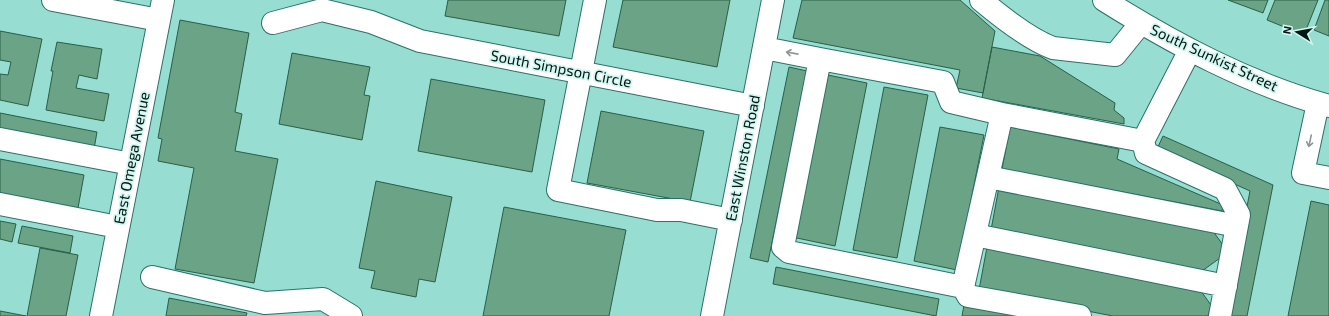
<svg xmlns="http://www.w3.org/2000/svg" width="1329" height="316" font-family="'Exo 2',sans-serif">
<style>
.building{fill:#6ba387;stroke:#276047}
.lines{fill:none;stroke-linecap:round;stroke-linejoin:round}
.minor-casing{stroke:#2a7267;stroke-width:24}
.minor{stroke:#fff;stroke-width:22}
.oneway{stroke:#8c9896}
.labels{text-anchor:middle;stroke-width:3.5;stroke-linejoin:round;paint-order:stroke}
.street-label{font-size:15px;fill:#001915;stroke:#d4f6f0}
</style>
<rect width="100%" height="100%" fill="#97ddd1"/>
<path class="building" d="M448,0h118l-7,36 -114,-20z
M623,0h107l-13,67 -104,-20z
M802,0h158l35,31 -12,62 -27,-5 4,-18 -167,-32z
M1228,0h40l-5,13z
M1275,0h43l-14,35 -37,-15z
M1325,0h4v36l-15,-6z
M180,20l69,13 -14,79 7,2 -7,37 43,8 -24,124 -79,-14 19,-101 -36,-7 4,-22 -4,-1z
M0,31l42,8 -14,67 -28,-6v-26l8,1 3,-13 -11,-2z
M57,42l45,7 -5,30 -18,-4 -3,13 33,6 -5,27 -58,-11 7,-39h-2z
M992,47l48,9 75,47 -1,7 10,8v6l-142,-26z
M292,53l78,14 -6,28 6,1 -8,44 -83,-16z
M789,67l18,4 -39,191 -18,-4z
M823,74l44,9 -32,163 -43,-9z
M431,79l114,21 -13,72 -114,-21z
M884,87l44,8 -31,163 -44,-8z
M601,111l103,20 -14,71 -103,-19z
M0,113l97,19 -3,17 -94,-18z
M940,127l44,8 -27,135 -43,-9z
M1010,127l109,22 -2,10 106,46 -1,6 -220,-42z
M1163,136l110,49 -26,131h-21l24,-125 -93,-42z
M0,159l84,16 -6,33 -78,-14z
M376,181l76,16 -17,85 -16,-3 -3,18 -45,-9 4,-17 -16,-3z
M999,187l211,40 13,18 -3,13 -18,13 -211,-41z
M1311,201l18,4v111h-41z
M504,207l122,23 -17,86h-126z
M0,221l16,3 -4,18 -12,-3z
M22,226l51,10 -3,17 -52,-10z
M987,247l211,40 13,18 -3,11h-95l-134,-26z
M40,248l38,7 -12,61h-39z
M776,267l163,32 -3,17 -163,-32z
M169,298l78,15 -1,3h-80z
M964,305l59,11h-61z
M0,311l26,5h-26z"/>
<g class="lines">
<g class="minor-casing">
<path id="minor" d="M53,0l106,20
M595,0l-37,190 99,20h24l50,10
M981,0c19,16 48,39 72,48l62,7 26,-32
M1104,0c70,44 145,84 225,106
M273,23l49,-13 49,12 49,19 333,65
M764,48l56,11
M1190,50l-47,91 3,12 79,36 14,26 -19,101
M1318,103l-15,70 26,5
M0,139l131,25
M988,177l249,49
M0,204l118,23
M975,235l251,51
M152,277l113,26 58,-4 28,17
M963,287l-174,-35 -6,-5 37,-188 123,23 8,20 51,12
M101,316l62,-316
M712,316l61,-316
M1080,316l-112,-20 -5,-9 39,-173 141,27"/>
</g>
<use href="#minor" class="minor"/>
</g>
<defs><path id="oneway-shaft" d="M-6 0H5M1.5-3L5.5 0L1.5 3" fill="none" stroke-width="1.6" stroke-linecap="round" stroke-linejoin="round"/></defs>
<g class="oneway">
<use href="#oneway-shaft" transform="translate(792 53) rotate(-169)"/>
<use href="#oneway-shaft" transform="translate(1310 141) rotate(102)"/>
</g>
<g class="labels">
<g class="street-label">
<text transform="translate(1214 58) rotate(25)" y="5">South Sunkist Street</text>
<text transform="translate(561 69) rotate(11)" y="5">South Simpson Circle</text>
<text transform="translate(132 158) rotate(-79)" y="5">East Omega Avenue</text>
<text transform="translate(743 158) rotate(-79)" y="5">East Winston Road</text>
</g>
</g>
<g transform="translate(1297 32) rotate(281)" stroke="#d4f6f0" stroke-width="3" paint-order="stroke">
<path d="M0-3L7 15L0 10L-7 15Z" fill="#001915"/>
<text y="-6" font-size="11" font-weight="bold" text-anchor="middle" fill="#001915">N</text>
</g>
</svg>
